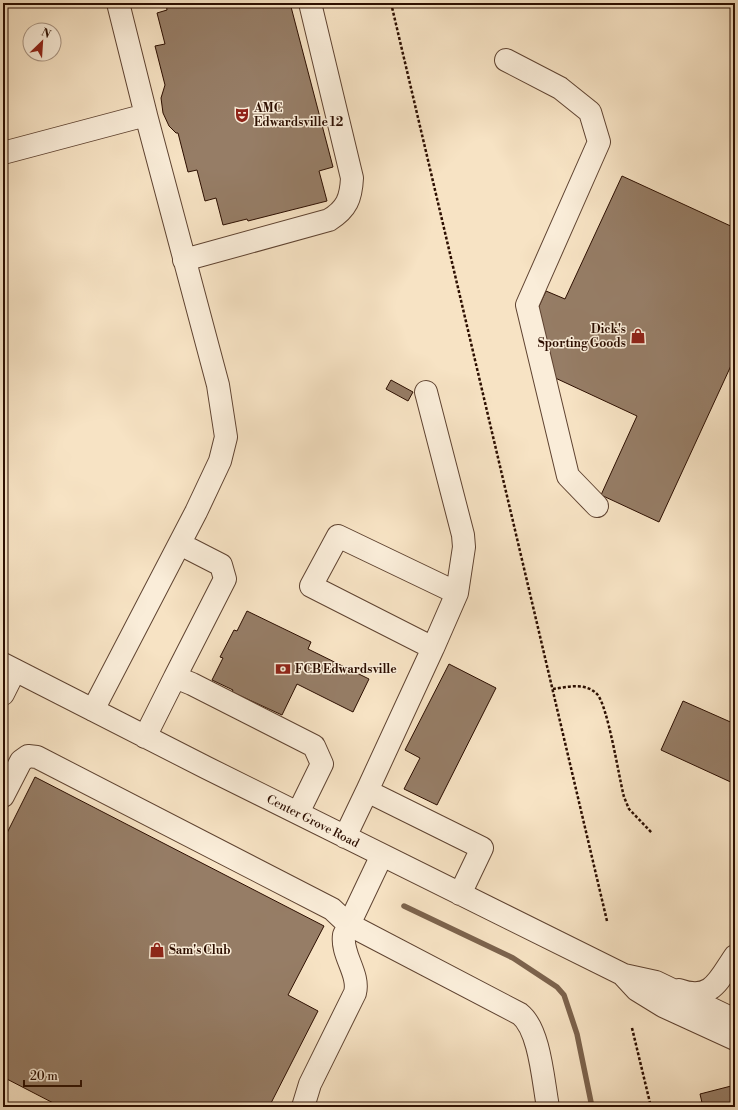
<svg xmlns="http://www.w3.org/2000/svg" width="738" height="1110" font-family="'Libre Bodoni',serif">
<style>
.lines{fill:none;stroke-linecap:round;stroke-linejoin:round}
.stream{stroke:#7c634d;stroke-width:5.5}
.building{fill:#967d66;stroke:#2c0e00}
.minor-casing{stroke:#5f4331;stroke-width:24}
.path{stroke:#2c0e00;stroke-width:2.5;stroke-dasharray:3 2;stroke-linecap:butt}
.minor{stroke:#faedd9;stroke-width:22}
.labels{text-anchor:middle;stroke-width:3;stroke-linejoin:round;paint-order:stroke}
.poi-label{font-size:12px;font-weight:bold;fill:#2c0e00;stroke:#faedd9;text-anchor:start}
.street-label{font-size:12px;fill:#2c0e00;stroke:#faedd9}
</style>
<rect width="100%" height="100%" fill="#f7e3c4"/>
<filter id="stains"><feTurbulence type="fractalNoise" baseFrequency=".005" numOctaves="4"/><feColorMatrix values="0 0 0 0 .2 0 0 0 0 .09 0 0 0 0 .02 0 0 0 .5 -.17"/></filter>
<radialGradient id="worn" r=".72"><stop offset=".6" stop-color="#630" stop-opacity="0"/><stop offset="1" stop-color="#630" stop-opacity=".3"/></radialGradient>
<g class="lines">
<path class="stream" d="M404,906l109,52 44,29 7,8 13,39 15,73"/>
</g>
<path class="building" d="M166,3h124l43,164 -14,4 8,30 -79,20 -1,-2 -24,6 -7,-27 -11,3 -8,-31 -9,2 -10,-39h-2l-7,-7 -6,-13 -2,-15 4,-13 -10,-39 10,-2 -8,-31 10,-3z
M622,176l113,52v129l-76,165 -58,-27 36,-79 -86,-40 -16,-61 11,-24 19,8z
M391,380l22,12 -5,9 -22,-12z
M247,611l64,31 -3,7 61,30 -16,33 -56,-28 -15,31 -50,-23 1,-2 -21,-10 11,-22 -3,-1 14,-27 3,1z
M449,664l47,24 -59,117 -33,-16 16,-31 -15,-8z
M683,701l52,23v60l-74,-34z
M35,777l289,149 -36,69 30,16 -49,96h-208l-58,-30v-236z
M735,1085v22h-32l-3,-13z"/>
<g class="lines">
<g class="minor-casing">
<path id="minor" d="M506,60l54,28 30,24 9,30 -72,163 41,171 29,30
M3,153l143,-38 -28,-112
M184,260l145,-40c18,-11 22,-22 23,-42l-42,-175
M426,392l37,143 1,12 -7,46
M3,664l204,104 417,207 32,7 79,38
M175,677l50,-98 -4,-14 -41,-21
M3,694l12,-24
M93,710l103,-198 24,-51 6,-24 -8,-52 -72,-270
M145,737l30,-60 17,7 122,62 8,18 -24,49
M367,791l66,-143 -122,-62 27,-50 119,57 -24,55
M3,796l18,-35 7,-5 9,1 295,152 16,15 172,90c20,16 23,67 28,93
M345,837l22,-46 115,57 -22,46
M624,976l13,14 26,16 72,33
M679,990c33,12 40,-11 56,-34
M303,1107l7,-23 45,-91c5,-19 -14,-38 -11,-58l38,-80"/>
</g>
<path class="path" d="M391,3l216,918
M553,689c14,-2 32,-7 44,5 11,12 22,84 27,103l5,12 23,24
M632,1028l19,79"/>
<use href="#minor" class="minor"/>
</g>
<defs>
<g id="theatre-bare" transform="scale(1.2)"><path d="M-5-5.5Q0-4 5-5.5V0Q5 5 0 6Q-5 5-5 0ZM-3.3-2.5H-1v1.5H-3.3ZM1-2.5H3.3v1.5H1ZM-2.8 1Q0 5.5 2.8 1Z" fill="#8f2418" stroke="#faedd9" stroke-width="2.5" paint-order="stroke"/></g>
<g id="shop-bare" transform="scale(1.2)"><path d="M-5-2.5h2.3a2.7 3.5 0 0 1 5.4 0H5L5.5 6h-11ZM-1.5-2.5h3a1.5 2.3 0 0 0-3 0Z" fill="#8f2418" stroke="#faedd9" stroke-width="2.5" paint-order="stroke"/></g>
<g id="bank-bare" transform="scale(1.2)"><path d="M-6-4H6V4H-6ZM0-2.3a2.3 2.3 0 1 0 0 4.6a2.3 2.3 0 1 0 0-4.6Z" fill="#8f2418" stroke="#faedd9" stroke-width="2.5" paint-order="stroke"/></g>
</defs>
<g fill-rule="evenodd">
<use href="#theatre-bare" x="242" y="115"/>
<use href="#shop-bare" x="638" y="336"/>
<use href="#bank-bare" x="283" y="669"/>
<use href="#shop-bare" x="157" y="950"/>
</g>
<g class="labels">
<g class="poi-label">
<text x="254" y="112">AMC<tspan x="254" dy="14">Edwardsville 12</tspan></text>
<text x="626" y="333" text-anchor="end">Dick's<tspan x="626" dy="14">Sporting Goods</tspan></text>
<text x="295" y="673">FCB Edwardsville</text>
<text x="169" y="954">Sam's Club</text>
</g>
<g class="street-label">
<text transform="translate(313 821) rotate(27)" y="4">Center Grove Road</text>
</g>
</g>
<rect width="738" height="1110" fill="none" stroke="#f7e3c4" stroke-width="16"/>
<rect x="4" y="4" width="730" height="1102" fill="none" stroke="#2c0e00" stroke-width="2"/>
<rect x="8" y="8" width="722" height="1094" fill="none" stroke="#2c0e00"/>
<g transform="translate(42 42) rotate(25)"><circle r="19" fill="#faedd9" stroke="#a89482"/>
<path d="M0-3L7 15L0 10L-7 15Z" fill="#8f2418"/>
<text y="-6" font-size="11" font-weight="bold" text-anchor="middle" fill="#2c0e00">N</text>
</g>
<path d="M24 1080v6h57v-6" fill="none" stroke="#2c0e00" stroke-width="2"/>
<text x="30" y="1080" font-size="12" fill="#2c0e00" stroke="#faedd9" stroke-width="3" paint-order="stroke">20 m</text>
<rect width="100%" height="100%" filter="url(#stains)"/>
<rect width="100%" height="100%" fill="url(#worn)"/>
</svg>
